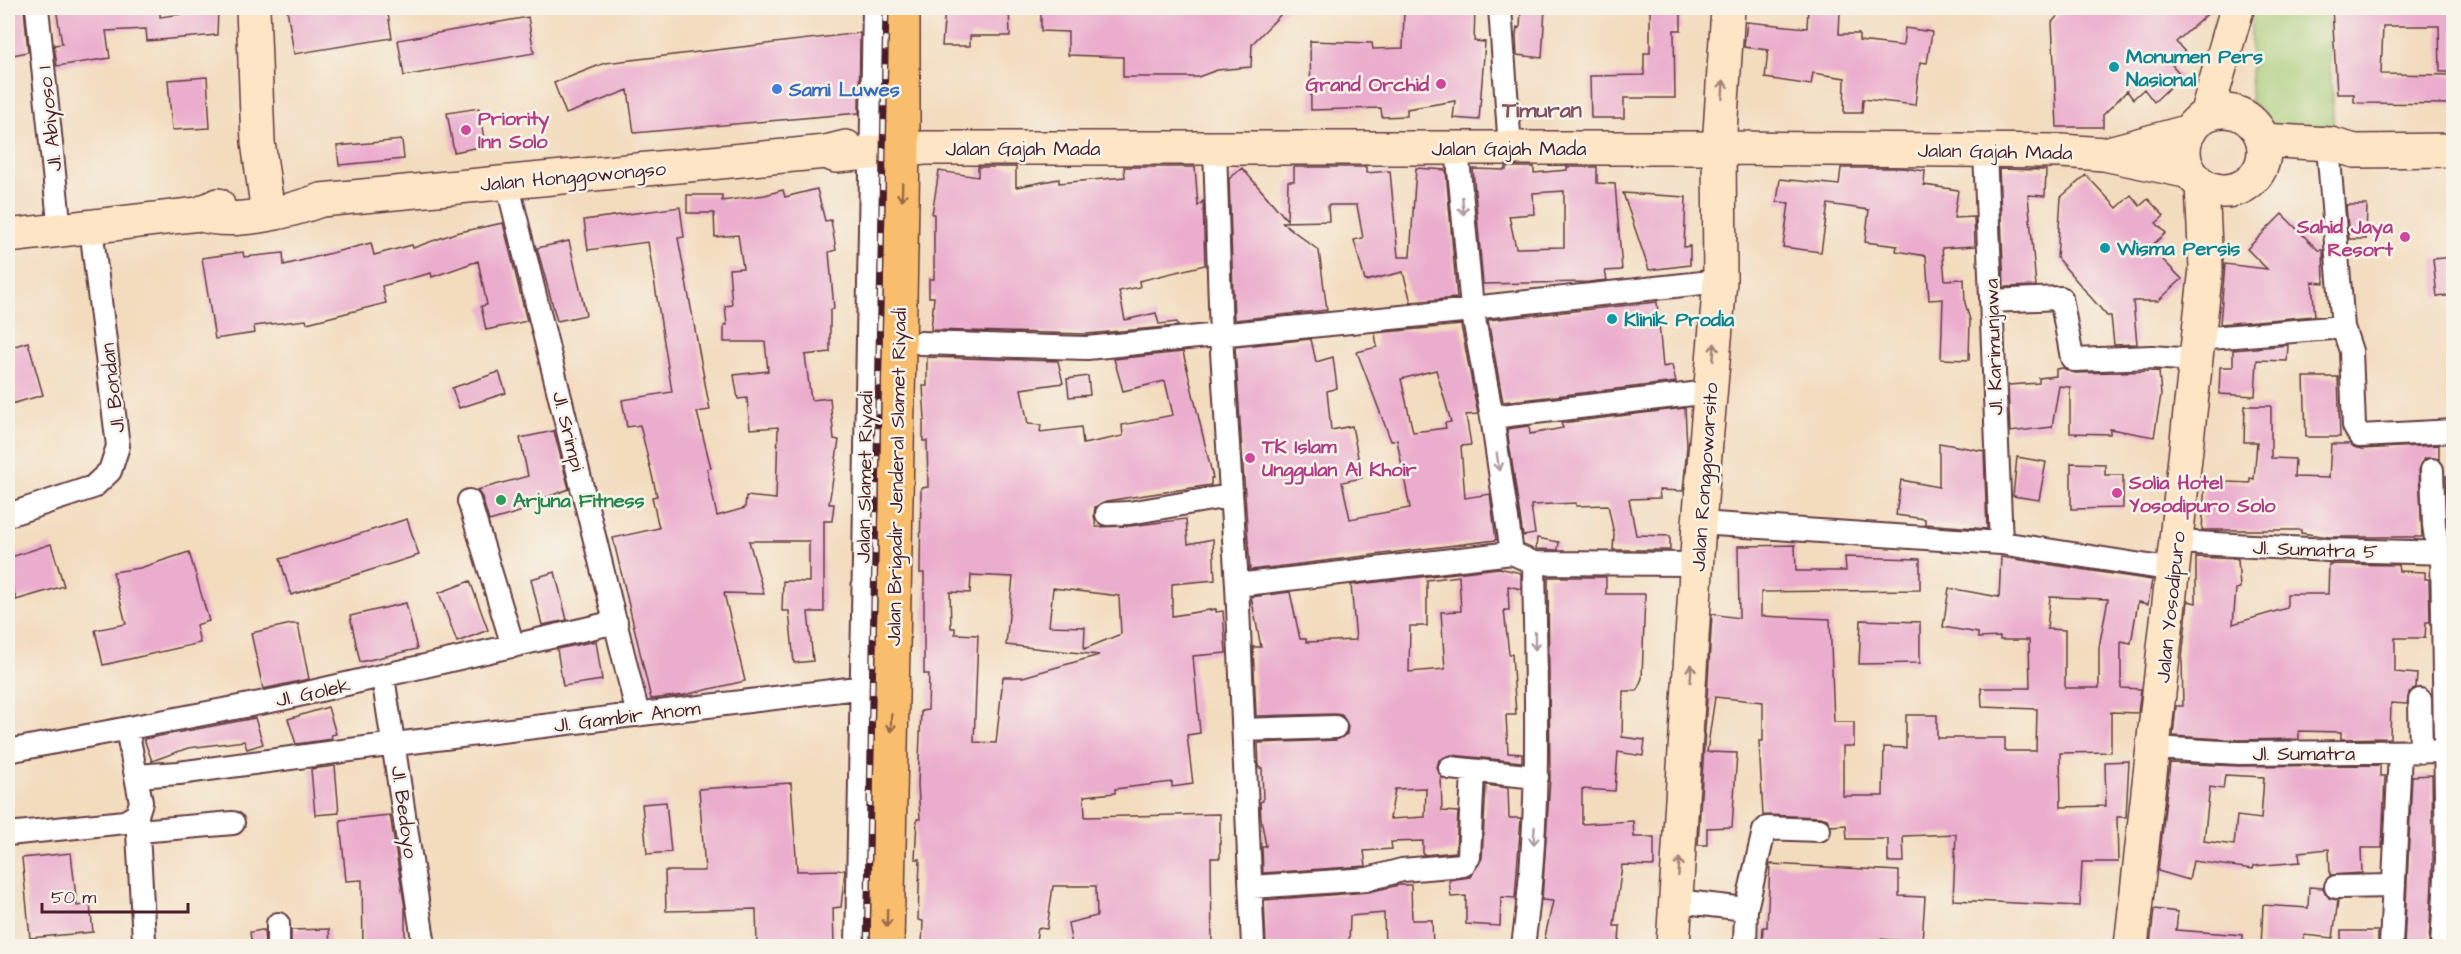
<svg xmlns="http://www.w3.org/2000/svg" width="2461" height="954" font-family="'Architects Daughter',sans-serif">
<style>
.green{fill:#a4c973;stroke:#77744f;stroke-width:1.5}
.building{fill:#ebadcd;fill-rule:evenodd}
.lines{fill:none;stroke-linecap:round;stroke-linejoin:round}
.street-casing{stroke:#633b41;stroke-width:26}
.secondary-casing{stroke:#633b41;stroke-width:36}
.primary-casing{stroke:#633b41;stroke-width:36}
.street{stroke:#fff;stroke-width:22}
.secondary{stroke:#fde5c5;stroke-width:33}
.primary{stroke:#f9be6d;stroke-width:33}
.rail-casing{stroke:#4a1f2b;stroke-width:7}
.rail{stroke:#f7f3e8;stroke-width:4.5;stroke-dasharray:14;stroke-linecap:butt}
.oneway{stroke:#a48278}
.oneway2{stroke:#996749}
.oneway3{stroke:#ae9aa0}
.culture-dot{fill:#0f9aa8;stroke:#f7f3e8;stroke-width:2}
.hotel-dot{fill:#d1479c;stroke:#f7f3e8;stroke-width:2}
.shop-dot{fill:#3f7fe0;stroke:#f7f3e8;stroke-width:2}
.leisure-dot{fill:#2e9e5b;stroke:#f7f3e8;stroke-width:2}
.labels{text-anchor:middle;stroke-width:5;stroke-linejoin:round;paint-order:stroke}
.culture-label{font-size:20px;font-weight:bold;fill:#0d838f;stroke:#f7f3e8;text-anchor:start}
.hotel-label{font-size:20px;font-weight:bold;fill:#b23c85;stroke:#f7f3e8;text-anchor:start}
.shop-label{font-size:20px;font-weight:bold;fill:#366cbe;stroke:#f7f3e8;text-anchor:start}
.street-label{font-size:20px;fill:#4a1f2b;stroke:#f7f3e8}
.leisure-label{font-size:20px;font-weight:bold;fill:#27864d;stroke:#f7f3e8;text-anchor:start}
.quarter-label{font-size:22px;font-weight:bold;fill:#825164;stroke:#f7f3e8}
</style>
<rect width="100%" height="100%" fill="#f7f3e8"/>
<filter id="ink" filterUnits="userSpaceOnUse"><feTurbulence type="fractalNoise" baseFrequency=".0167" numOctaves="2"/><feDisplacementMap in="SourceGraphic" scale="12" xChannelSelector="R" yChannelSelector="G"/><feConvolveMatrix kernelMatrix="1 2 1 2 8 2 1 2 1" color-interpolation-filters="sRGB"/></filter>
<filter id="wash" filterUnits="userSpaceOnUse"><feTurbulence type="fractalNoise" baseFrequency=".008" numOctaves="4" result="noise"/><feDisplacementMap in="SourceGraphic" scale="24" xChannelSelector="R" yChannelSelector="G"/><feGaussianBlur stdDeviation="1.35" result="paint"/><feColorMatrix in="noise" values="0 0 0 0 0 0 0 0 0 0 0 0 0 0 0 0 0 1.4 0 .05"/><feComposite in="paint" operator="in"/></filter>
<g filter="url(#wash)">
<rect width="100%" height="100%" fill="#f3dbbe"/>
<path class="green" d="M2251,10l76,3 7,119 -54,2 -29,-32z"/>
<g id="blocks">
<path class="building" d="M8,8h16l4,44 -20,4z
M56,8h104v9l58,-8 -1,26 -70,6 -1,-12 -40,2 4,27 -53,8 -3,-21 8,-1z
M287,8h100l5,30 -98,16z
M945,8h64l1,28h-40v10h-28z
M1068,8h219l-35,36 -1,23 -34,3 -19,7h-75v-20l-55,-2v-23l-27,-1v-20h27z
M1404,8h71l-1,33 11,1 -6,78 -26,-2 2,-17 -48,8v7l-25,1 -1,-9 -70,2 -1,-69 62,2 1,6 30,-1z
M1521,8h24l-3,50 -25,-3 -1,-18 1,-10 3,1z
M1650,8h31v22h-7l1,68h-51v20h-33l-1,-42 54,-1v-22h6z
M2065,8h149l-38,34 10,11 -14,12 10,11 -28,26 -10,-13 -11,10 -6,-8 -24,24v12h-46l-5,-105z
M2332,8h122v64h-14l-1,-46h-56l-2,48 73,1v29l-95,-1 -5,-1v-8h-17z
M1808,9l32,2 -1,23h20v7l44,5 2,-18 27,4 -5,31 -7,-1 -5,43 -52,-6 -1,14h-18l1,-35 -32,-5 -2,12 -46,-7 3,-28 -24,-3 3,-25 60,6z
M528,17l6,36 -130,23 -6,-36z
M860,33l-1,80 -225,20 -6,-43 -62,24 -12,-31 51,-20z
M207,77l3,51 -38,2 -4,-50z
M479,108l6,38 -31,6 -7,-39z
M402,140l2,19 -65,6 -2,-19z
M978,167h38v20l43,-8v4l66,-6 -1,-10h71l3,39 5,-5 2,64 -66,16 1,6 -21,4 6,29 31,-7 3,11 18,-2 1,4 -91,8 -156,-4 3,-33h-5v-18h5v-65h-2l7,-43 39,6z
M1294,167h72v6l24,-2 8,86h12l6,-89 30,2 11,128 -46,4 -8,-30 -38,9 -11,-41 9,-2 -6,-33h-29l1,16 -47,1 37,29 8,59 -93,10 -5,-141 13,-11 45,52 1,-39h6z
M1506,167h28v6l33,-3v-3h30v16l18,1 7,86 -17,1 2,9 -18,2 -106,2 -10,-115 33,1zM1564,191v56l-48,1 -7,-32 25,-2 -1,-21z
M1841,168h62l22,3 -1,14 34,5 -4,28 20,-1 1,29 -33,2 3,32 19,-1 1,24 5,17 -1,40 -28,-1 2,-60 -14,1 -3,-44 -30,-5 1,-5 -32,-4 4,-32 -41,-6 -7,48 -38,-5 6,-44 -12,-1 3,-23 59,6z
M1999,169l47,1 -1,26 -17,-1 8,91 -32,1z
M2086,175l31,33 14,-13 9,11 8,-7 16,17 -8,7 10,10 -16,14 32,32 -24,22h-25l4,43 -23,1 -3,-29h-4l-50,-58 4,-61z
M817,189l8,32 6,-1 5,30 -7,2 5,57 -4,1v42l-25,3 6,45 19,-2 4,41 5,1 -10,64h5l-2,17h-8v91h-16l5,49 -19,2 -5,-52h-7l1,-30 26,1v-41h-60l15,53 -40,-1 21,88 -61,14 -33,4 -38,-161 46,-10 -7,-31 5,-1 -17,-71 -13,2 -5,-27 50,-8 -24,-150 -60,8 -4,-30 96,-13 4,30 -6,1 32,172 -13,2 14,56 -4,1 10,47 28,-8 1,-12 30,3 2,-72 -28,2 -3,-31 -9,1 -4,-24 34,-4 -3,-29h-41v-17h3l-2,-19 7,-1 -3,-36 14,-1 -5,-33 -23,2 -1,-24h-27v-18h35v6l43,-6 18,-5 2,7z
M1623,193l63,4 -2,50 6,-1v19l-41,5z
M2346,205h21l-1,34h-17z
M2282,214l36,36h5l1,33 -12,-1 3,34 -95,8 5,-60 42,5 -20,-20z
M503,223l24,98 -41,9 -5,-24 6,-1 -9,-44 -46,16 -1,-4 -49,13 4,17 -79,20 -1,-3 -52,6 1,7 -40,6 -13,-81 41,-6 1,5 39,-4 1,12 87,-22 3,12 38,-10 1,3 42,-15z
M569,241l17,74 -29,6 -20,-73z
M2454,257v38l-17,2 -4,-38z
M1657,302l6,65 9,-2 4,17 -173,20 -15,-82z
M1461,325l17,89 -12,1 5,30 -10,1 4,52 25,-4 6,46 -246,30 -15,-223 76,-8 5,23 17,-5 4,31 -10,3 4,39 21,-4 10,52 -20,4 8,37 60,-11 -13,-68 -6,1 -34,-89 20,-5 -2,-14zM1436,370l15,52 -6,1 1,5 -33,4 -12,-53z
M28,342l15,53 -35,10v-57z
M2288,345l-1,16 -30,-1 -2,36 -36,-2 1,-27h13v-17z
M1183,352l30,126h-2v7l-105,16 -11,6 -1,8 2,12 34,-1 56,-7 2,25 25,-5 2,41 -43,4v32l44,-7v3l7,-1 3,42 -33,3 7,77 -13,2 6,49 -21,3v-5l-57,7v4l-31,3 1,21 135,-3v44h-9l1,88h-140l-4,-23 29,-7 -1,-30h-43l-6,43 -9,-1 -3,18h-113l1,-25 -5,-1 2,-61h-5l2,-40h3l-2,-35 3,-73 7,-1 1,-36h-5v-101h-4l1,-85 7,-1 -1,-46h-4v-21h2l-2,-34h4v-29l131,4 5,22 -42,6 7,35 13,1 -1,7 41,-5 2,17 40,-8 -1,-11 51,-10 -8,-34 -42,10 -9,-32zM971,575l42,2 -7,68 93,10 -76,22h-20l-7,66 -22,-1 4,-107 -23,-1v-6h-4l-1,-36 20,1zM1053,588l66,8 2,38 -37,15 1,-22 -36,-1z
M2063,368l12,5 84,-2 2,24 -7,42 -44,-8v5l-40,-1v-46l-11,-1 -7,41 -42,5 -2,-47 31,-2v-5l17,-2v-7z
M499,372l7,21 -47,15 -7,-20z
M1088,376l2,19 -21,2 -2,-18z
M2304,377h34l2,60h-34z
M2245,406h26v52l24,1 -1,18 35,1 2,-34h19l11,5 78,-4v14l-14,-1 -6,12 3,67h-93l-28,-4v-3h-99l3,-49 45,2v-5l4,1 3,-37h-13z
M1685,408l2,38 -4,45 -24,-1 1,8 -31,1 7,36 34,1v14h-57l1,-16 -6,-29 -32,1v-3l-45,2 4,29 -12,2 -16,-107 22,-3 1,8 33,-6 -2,-5z
M554,431l15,58 -44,16 1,5 -37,11 -7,-24 -5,-7 51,-14 -8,-38z
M1939,443l45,8 3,78 -62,-5v-5l-29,-4 5,-35 38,7z
M2017,457l29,5 -7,38 -26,-4z
M2071,463l34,1v11h18v33l-52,1z
M2446,476h8v44h-7z
M407,519l12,36 -128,40 -11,-36z
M1537,538l22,4 -1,8 -22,-1z
M51,544l13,42 -48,14 -8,-29v-13z
M1795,545l1,26h50l-1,-14 75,2v31l-159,2v24l69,3 4,103h20v24h-11v50h40l1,-49 22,1v-33h31v23h68v13h31l1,-42 -55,-2 -1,-19h49l-1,-48h-29v-3l-22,1v-5l-35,-6 6,-39 50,9 2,-40 151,23 -4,24 -10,-2 -7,41 -10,-2v47l20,1 -3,24 -27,-1v40l-51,1 1,54 45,-1 -1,-44 24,-1 -3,56h-9l1,45h-36l-2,44 -127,-6 3,-66 -53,2 1,26h-16v-23h-41l-1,-14 -15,1 -4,-7 -7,-2 -57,-2 -4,-74h4v-39l-48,-5 -8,55 30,1 -5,74 -25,1v17h-9l14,-231 27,4 -1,-72zM2050,597l58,2 -9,48v41h-34v-58l-18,-1z
M189,552l20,69 -13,4 4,18 -97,22 -8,-35 31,-6 -13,-52 27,-4z
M2196,557l42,2 2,29 -4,1 -3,35 54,-16v-14h41l1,-30 69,1 1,6 26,1v7h4l1,43h-4l-1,16h-30v34l22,2 -1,13 -7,6 -2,11 -16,-1 -1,35 -49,1v-7l-42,-1v8l-60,1 -66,-4 3,-30h7l-1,-47 6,-58 8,2z
M1499,568l22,5v16l-13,-3 1,24h-5l5,44h3l4,61h-10l2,38 14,1v8l-71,-7 -12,5 -2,7 4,10 1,34 16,1 -2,40 -33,3v-14l-32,1 1,7 -28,2 2,15 -103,7 -1,-26 4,-1 -5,-27 -1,-17 3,-1 -1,-33h-3l-1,-25 78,-3 11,-6 1,-8 -6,-11 -7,-1 -79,2 -3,-69h8l-10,-50 39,-5 10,47h6v3l50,-2 -5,-55zM1459,576l2,35 -20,1 4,57 -36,3 1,-46h17v-46zM1426,788l-1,29 -35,2 5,-30z
M555,572l12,48 -25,5 -11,-46z
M1548,577h58v17h39l-3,84 -5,13h-14l-1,46 23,3 -2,16 -25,-4 -3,39 -33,-2v35l51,-3 1,16h20v29l-32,-1 -8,61h6l-1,18 -14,-1v3h-62l10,-45 -11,-1 8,-122z
M470,581l18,49 -31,12 -18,-49z
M406,603l11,46 -57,13 -10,-46z
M1861,620l59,2v41l-61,1z
M291,624h7l11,55 -46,10 -12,-56z
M596,641l6,39 -39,6 -6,-37z
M328,707l8,27 -5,1 1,4 -36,5 -8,-25z
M255,718l8,26 -16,5 -3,-8 -56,7 -36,13 -8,-22z
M2170,763l69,3 141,-1v11h5l-3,72h-21l1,25 -32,2 -1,-26 -30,3 1,10 -46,4 -1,3 -60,-8 -4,19 -31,-9zM2225,775l39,2 -3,42 -24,-3 -3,29 -30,-4 6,-54 13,2z
M335,766l4,47 -24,2 -4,-46z
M2432,775l1,84 -4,87h-25l8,-170z
M791,783l6,88 48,-1 -4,37 -8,1 1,38h-21v-3l-56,2 -1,-36 -90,2 -1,-40h40l-6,-82z
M1486,785l22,3 1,30h12l-6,80 -14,-1 -1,29 -34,-2v-28l-15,1 -2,-17 21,-3 12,-19z
M666,802l5,50 -24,2 -5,-50z
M390,815l15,93v38h-42l-1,-66 -16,1 -6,-61z
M71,853l6,53 13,-2 3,28 -63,6 -8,-80z
M1770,864l129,7v25l26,1 -3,45 -43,-3v7h-117l1,-19h4z
M1399,885h12l1,35h20l1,26h-48l-1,-33 -34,3 -1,30h-83l-2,-46 105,-8z
M2309,887l14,1 6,10 9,2 -5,38 -29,-3 -1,11h-42l2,-41 45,3z
M2154,909l24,3 -2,18 67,5v11h-93z
M329,929l1,17h-39v-16z
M262,930h2l1,16h-13l-2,-14z
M2341,931h37v15h-37z"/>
</g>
</g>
<g filter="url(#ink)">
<use href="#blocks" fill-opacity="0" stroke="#633b41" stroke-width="1.5"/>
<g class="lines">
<g class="street-casing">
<path id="street" d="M37,8l23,223
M1500,8l10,140
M1215,148l6,188 16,249 16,361
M1457,148l15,160 20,109 20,136 22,10c2,128 7,256 -11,383
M1985,151l16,392
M2329,159l14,168
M507,182l131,533
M1991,301l70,-3 11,60 2,2 77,-3 45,3
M1472,308l248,-27
M2198,339l145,-12 8,24 3,75 6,10 94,-5
M921,343l166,5 385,-38
M1492,417l218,-25
M2432,470l2,55 4,28
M469,501l44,145
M1107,514l22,-1 100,-17
M8,515l85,-28 17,-16 8,-25 -27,-218
M1699,523l302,20 173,27
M2177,542l151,8 126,3
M1534,563l163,1
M1237,585l275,-32
M383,677l41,269
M2420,700l1,52
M127,729l9,47
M1244,730l91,-3
M2154,748l85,5 215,-2
M8,751l273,-52 335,-77
M1450,768l87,9
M139,831l94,-8
M8,834l117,-12 12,-7
M1252,887l116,-8 34,-9 61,-5 6,-8 4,-86
M2336,887l58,-1
M1676,901l70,8 -1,37
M1746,909l18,-78 3,-3 52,2
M278,924v22
M144,940l-7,-125 4,-13 -5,-26 43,-3 216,-29 478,-58
M857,946l17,-938
M2391,946l9,-194
M2442,946l5,-87 -5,-306"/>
</g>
<g class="secondary-casing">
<path id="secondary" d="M253,8l5,134 10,71
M2184 151a40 40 0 1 1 80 0a40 40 0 1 1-80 0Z
M2206,115l31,-106
M2263,140l67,4 25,7 99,-1
M826,152l10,4 89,-8h794l342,3 43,3 86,18
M2109,153l81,-22
M199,214c31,12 90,-2 122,-14l505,-48 20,-5
M8,236l191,-22 19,-9
M1673,946l26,-423 21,-242 -1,-133 9,-140
M2131,946l75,-678 -4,-83"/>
</g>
<g class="primary-casing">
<path id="primary" d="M887,946l16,-795v-143"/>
</g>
<use href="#street" class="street"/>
<use href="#secondary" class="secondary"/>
<use href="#primary" class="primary"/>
<g class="rail-casing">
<path id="rail" d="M867,946l19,-938"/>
</g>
<use href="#rail" class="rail"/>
</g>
<defs><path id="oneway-shaft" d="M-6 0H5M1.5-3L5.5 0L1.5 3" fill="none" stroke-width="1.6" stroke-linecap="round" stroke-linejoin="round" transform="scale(1.5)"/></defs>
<g class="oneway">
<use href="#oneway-shaft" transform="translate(1723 89) rotate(-86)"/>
<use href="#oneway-shaft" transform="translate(1714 352) rotate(-85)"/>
<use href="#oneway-shaft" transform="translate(1691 673) rotate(-87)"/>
<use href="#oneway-shaft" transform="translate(1679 867) rotate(-86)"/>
</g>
<g class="oneway2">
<use href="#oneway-shaft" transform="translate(902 192) rotate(92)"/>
<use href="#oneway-shaft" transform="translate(891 723) rotate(92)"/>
<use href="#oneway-shaft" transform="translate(887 918) rotate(91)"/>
</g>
<g class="oneway3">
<use href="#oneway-shaft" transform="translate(1463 206) rotate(85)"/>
<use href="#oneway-shaft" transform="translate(1498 462) rotate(82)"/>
<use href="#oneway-shaft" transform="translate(1535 641) rotate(89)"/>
<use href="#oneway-shaft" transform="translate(1534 836) rotate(94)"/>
</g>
</g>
<g class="culture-dot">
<circle cx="2114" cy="67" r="6"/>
<circle cx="2105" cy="248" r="6"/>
<circle cx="1612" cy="319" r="6"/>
</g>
<g class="hotel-dot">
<circle cx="1441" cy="84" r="6"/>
<circle cx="466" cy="130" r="6"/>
<circle cx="2405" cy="237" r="6"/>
<circle cx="1250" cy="458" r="6"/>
<circle cx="2117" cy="493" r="6"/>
</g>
<circle class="shop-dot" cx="777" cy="89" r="6"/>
<circle class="leisure-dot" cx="501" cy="500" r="6"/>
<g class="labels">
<g class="culture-label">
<text x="2126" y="63">Monumen Pers<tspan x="2126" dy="23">Nasional</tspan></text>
<text x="2117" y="255">Wisma Persis</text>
<text x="1624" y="326">Klinik Prodia</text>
</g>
<g class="hotel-label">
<text x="1429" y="91" text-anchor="end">Grand Orchid</text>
<text x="478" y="125">Priority<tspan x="478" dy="23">Inn Solo</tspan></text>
<text x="2393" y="233" text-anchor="end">Sahid Jaya<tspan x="2393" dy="23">Resort</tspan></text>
<text x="1262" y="453">TK Islam<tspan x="1262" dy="23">Unggulan Al Khoir</tspan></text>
<text x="2129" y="489">Solia Hotel<tspan x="2129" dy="23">Yosodipuro Solo</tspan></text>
</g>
<g class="shop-label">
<text x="789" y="96">Sami Luwes</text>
</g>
<g class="street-label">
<text transform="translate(49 119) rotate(-96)" y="7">Jl. Abiyoso 1</text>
<text x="1023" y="155">Jalan Gajah Mada</text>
<text x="1509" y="155">Jalan Gajah Mada</text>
<text transform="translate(1995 151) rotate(1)" y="7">Jalan Gajah Mada</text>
<text transform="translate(573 176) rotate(-5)" y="7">Jalan Honggowongso</text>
<text transform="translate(1993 347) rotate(-92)" y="7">Jl. Karimunjawa</text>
<text transform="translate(112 388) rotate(-97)" y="7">Jl. Bondan</text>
<text transform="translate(569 431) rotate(76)" y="7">Jl. Srimpi</text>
<text transform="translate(864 477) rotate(-89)" y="7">Jalan Slamet Riyadi</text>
<text transform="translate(896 477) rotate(-89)" y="7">Jalan Brigadir Jenderal Slamet Riyadi</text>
<text transform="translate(1704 477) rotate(-86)" y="7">Jalan Ronggowarsito</text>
<text transform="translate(2315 549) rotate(2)" y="7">Jl. Sumatra 5</text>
<text transform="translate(2170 607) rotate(-84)" y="7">Jalan Yosodipuro</text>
<text transform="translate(313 692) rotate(-12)" y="7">Jl. Golek</text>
<text transform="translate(627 716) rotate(-7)" y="7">Jl. Gambir Anom</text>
<text x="2304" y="760">Jl. Sumatra</text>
<text transform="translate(405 812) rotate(82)" y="7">Jl. Bedoyo</text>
</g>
<g class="leisure-label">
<text x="513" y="507">Arjuna Fitness</text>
</g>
<g class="quarter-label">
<text x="1542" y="117">Timuran</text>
</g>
</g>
<rect width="2461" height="954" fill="none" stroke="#f7f3e8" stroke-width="30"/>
<path d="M42 903v9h146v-9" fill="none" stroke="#4a1f2b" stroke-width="3"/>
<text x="51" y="903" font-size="18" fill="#4a1f2b" stroke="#f7f3e8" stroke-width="4.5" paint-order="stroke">50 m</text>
</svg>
